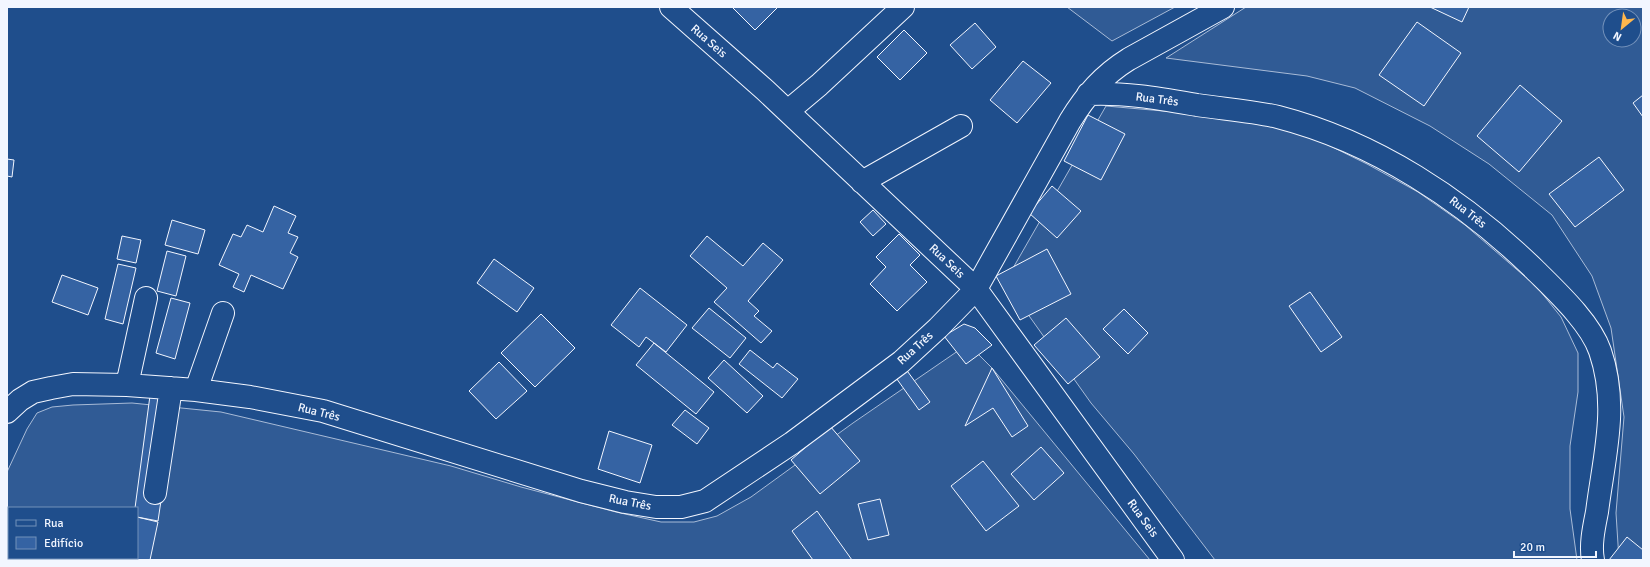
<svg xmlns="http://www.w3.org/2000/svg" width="1650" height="567" font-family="Signika,sans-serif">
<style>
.built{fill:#305b95;stroke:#a8bbd7;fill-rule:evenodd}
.building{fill:#3563a3;stroke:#f2f6ff}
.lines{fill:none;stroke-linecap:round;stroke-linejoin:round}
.minor-casing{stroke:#f2f6ff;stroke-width:24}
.minor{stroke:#1f4e8c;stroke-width:22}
.labels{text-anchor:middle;stroke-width:3;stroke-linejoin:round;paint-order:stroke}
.street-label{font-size:12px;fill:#f2f6ff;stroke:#1f4e8c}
</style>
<rect width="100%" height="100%" fill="#1f4e8c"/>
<path class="built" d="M1067,7h108l-63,34z
M1246,7h397v553h-24l-3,-47 8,-96 -13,-89 -19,-52 -40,-61 -63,-51 -59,-38 -75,-38 -48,-12 -141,-18zM1610,16h24v24h-24z
M1106,106l80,7 89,13 39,12 53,26 51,28 47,33 72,62 24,30 17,36v39l-8,54v63l7,51h-362l-81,-106 -43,-51 -86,-121z
M968,344l24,24 158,192h-1143v-88l20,-43 10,-16 15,-6 21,-2 59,-2 89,9 230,54 70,21 95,25 45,10h33l23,-6 34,-19 102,-74zM9,508h128v50h-128z"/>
<path class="building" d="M732,7h46l-23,23z
M1430,7h39l-7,15z
M1417,22l44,31 -37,53 -45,-31z
M975,23l21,24 -24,22 -22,-24z
M904,30l23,23 -27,27 -23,-23z
M1023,61l28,22 -34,40 -27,-23z
M1520,85l42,36 -43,51 -42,-36z
M1643,95v22l-10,-14z
M1088,115l37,19 -24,46 -37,-19z
M1599,157l25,33 -49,37 -26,-33z
M7,159l7,1 -2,17 -5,-1z
M1052,186l29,25 -24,27 -28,-25z
M274,206l22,10 -8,17 10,4 -8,16 8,4 -15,32 -32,-14 -7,17 -11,-5 6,-13 -20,-9 14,-31 8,3 6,-12 16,7z
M873,210l13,14 -13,12 -13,-14z
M172,220l33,10 -7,24 -33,-9z
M899,234l21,21 -10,10 17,17 -30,29 -27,-27 16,-17 -10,-10z
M122,236l19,4 -5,23 -19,-4z
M707,236l36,30 20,-23 20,17 -35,41 11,10 -5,5 18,15 -11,12 -47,-41 13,-14 -37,-32z
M1047,249l24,45 -51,26 -24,-44z
M167,251l19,5 -10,40 -19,-5z
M494,259l40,29 -17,24 -40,-29z
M118,264l18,4 -13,56 -18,-5z
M62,275l36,13 -10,27 -36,-13z
M640,288l47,37 -21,27 -20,-15 -7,10 -28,-22z
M1310,292l32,45 -21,15 -32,-46z
M171,298l19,5 -15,56 -19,-6z
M709,308l37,30 -16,20 -38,-30z
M1124,309l24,24 -20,21 -25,-25z
M541,314l34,34 -40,39 -34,-34z
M1066,318l34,39 -32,27 -34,-39z
M964,324l11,4 17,17 -26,19 -22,-28z
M654,343l60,49 -18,22 -60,-49z
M750,350l23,18 4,-5 21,16 -16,19 -43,-34z
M724,360l39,36 -16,17 -39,-35z
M499,362l28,29 -31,28 -27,-28z
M905,368l25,34 -11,8 -25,-35z
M992,368l36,58 -16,11 -19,-29 -28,18z
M151,388l26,4 -19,129 -21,-4v-9h-2z
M685,410l24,18 -12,16 -25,-19z
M830,426l30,35 -40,33 -29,-34z
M609,431l43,14 -12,38 -42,-14z
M1041,447l23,26 -30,27 -23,-26z
M983,461l36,45 -33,25 -35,-45z
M880,499l9,36 -21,5 -10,-36z
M817,511l35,49h-39l-21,-29z
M137,517l21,5 -8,38h-33v-2h20z
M1627,537l16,13v10h-34z"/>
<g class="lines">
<g class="minor-casing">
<path id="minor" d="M671,7l94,83 211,199 197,271
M1088,94c36,-2 74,5 109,11 27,4 56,6 81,12 97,25 185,83 256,152 22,22 56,53 66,82 19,55 4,105 -3,161 -3,15 -7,33 -4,48
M788,111l31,-26 84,-78
M862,182l99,-56
M127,385l19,-87
M196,390l27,-77
M7,412l13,-12 13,-8 18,-4 22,-4 54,1 69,5 54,7 73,14 258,80 44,11 31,5h25l24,-6 87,-58 109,-81 37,-34 38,-39 94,-168c16,-26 33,-46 59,-62l94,-52
M155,493l16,-105"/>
</g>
<use href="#minor" class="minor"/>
</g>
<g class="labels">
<g class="street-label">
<text transform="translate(709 41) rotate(41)" y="4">Rua Seis</text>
<text transform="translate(1157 99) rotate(7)" y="4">Rua Três</text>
<text transform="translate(1468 212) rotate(38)" y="4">Rua Três</text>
<text transform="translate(947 261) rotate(43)" y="4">Rua Seis</text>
<text transform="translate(915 348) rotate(-42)" y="4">Rua Três</text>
<text transform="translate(319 412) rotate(14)" y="4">Rua Três</text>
<text transform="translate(630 502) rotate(11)" y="4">Rua Três</text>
<text transform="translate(1143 518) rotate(54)" y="4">Rua Seis</text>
</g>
</g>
<rect width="1650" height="567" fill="none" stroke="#f2f6ff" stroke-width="16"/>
<rect x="8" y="507" width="130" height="52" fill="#1f4e8c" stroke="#7391ba"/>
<rect x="16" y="520" width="20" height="6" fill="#1f4e8c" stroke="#7391ba"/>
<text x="44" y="527" font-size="12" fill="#f2f6ff">Rua</text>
<rect x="16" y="537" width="20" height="12" fill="#3563a3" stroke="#7391ba"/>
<text x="44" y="547" font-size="12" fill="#f2f6ff">Edifício</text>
<g transform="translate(1622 28) rotate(209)"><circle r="19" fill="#1f4e8c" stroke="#7391ba"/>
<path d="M0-3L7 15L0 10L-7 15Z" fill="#ffb74d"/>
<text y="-6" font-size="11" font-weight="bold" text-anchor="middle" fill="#f2f6ff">N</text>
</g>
<path d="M1514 551v6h82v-6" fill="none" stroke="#f2f6ff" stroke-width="2"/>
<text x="1520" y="551" font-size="12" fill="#f2f6ff" stroke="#1f4e8c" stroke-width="3" paint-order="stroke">20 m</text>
</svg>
